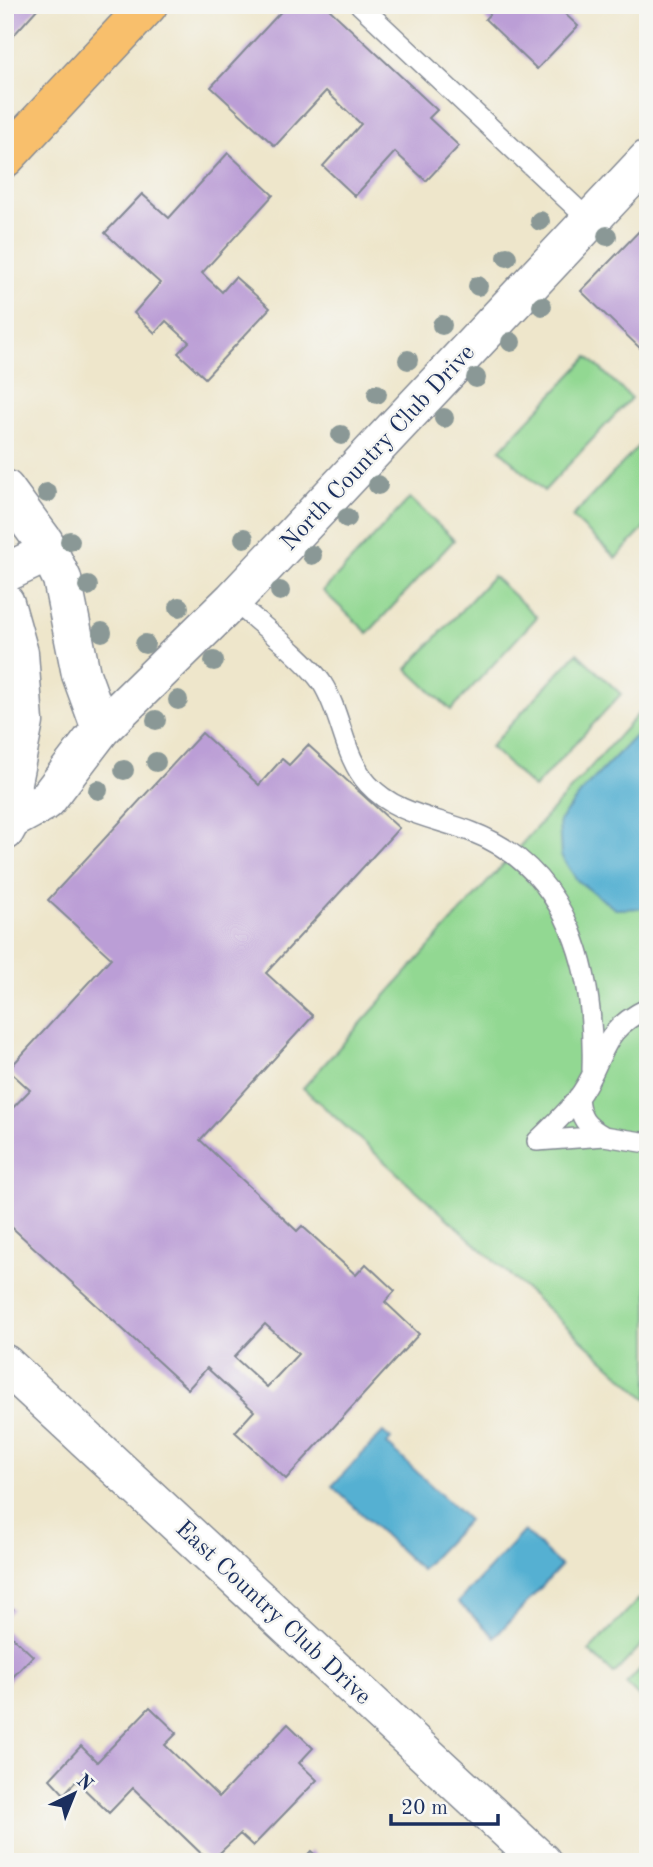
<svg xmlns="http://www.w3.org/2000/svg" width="653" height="1867" font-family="'Old Standard TT',serif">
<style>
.green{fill:#92d892;stroke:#568478;stroke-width:2}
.water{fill:#54b0d2;stroke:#387098;stroke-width:2}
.building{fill:#bb9ed6;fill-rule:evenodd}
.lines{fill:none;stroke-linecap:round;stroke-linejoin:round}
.lane-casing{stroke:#848a94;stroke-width:22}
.street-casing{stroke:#848a94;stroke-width:41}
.primary-casing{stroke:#848a94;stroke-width:41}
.lane{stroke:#fff;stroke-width:19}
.street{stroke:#fff;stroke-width:38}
.primary{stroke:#f8bf6c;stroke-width:38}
.tree{fill:#8a9896}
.labels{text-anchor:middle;stroke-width:5;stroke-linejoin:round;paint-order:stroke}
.street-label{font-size:24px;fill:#1b2f5e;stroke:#f6f6f2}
</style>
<rect width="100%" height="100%" fill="#f6f6f2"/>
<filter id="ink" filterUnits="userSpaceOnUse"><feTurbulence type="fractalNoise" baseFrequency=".0143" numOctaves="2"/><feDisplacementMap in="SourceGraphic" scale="14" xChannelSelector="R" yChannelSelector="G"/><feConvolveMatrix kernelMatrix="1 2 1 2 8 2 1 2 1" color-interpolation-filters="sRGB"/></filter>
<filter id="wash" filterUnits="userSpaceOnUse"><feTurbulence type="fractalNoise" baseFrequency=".00686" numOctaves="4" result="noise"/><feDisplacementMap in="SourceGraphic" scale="28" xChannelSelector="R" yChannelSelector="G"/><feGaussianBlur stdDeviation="1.57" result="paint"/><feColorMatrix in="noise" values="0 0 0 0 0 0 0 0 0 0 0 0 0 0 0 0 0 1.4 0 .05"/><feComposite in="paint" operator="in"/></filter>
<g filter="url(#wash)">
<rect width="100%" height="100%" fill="#eee6cb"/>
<path class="green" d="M588,357l43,41 -87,93 -44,-41z
M648,436v88l-32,34 -44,-41z
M410,498l44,42 -86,93 -45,-42z
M493,576l44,41 -86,93 -44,-41z
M577,653l44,41 -87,94 -44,-41z
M648,703v697l-345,-312z
M639,1599l9,8v31l-34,36 -25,-23z
M648,1661v45l-22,-22z"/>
<path class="water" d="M648,723v185l-33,1 -38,-29 -16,-24 -2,-35 26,-33z
M383,1432l8,7 -4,5 81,76 -47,50 -89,-84z
M524,1531l37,35 -66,71 -37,-35z"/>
<g id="blocks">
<path class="building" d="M5,5h30l3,3 -33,37z
M287,5h45l-3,4 108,101 -8,8 30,28 -33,35 -31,-29 -40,44 -32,-30 38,-42 -35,-33 -51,55 -64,-59z
M498,5l10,6 6,-6h55l-6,7 15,14 -41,43 -52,-50z
M228,153l45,42 -71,78 20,19 13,-15 35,31 -65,70 -27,-25 11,-11 -23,-21 -11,12 -21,-20 26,-30 -55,-50 37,-39 27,24z
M648,222v134l-67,-65z
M202,733l57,52 23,-26 7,6 19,-20 91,83 -133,145 47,43 -113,124 97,91 5,-5 54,49 10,-11 29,27 -10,11 34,32 -133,145 -51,-47 19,-21 -47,-43 -19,21 -183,-168v-105l25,-26 -22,-20 103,-112 -63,-58zM265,1324l33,30 -31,33 -33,-30z
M5,1601l8,8 -8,9z
M5,1630l28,26 -28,29z
M150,1707l27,26 -12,12 54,52 69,-73 25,24 -14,15 18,17 -64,66 -13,-12 -30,28 -77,-74 -24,25 -33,-32 -12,13 -14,-15 31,-33 16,16z
M311,1851l12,11h-22z"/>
</g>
</g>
<g filter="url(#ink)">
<use href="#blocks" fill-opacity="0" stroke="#848a94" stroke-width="2"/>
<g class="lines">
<g class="lane-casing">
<path id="lane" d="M360,5l230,216
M233,600c23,21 73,59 89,83 20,31 21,73 46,101 27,30 68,34 104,48 99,38 123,143 120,238
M648,1008c-48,23 -41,46 -66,84 -12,18 -30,34 -45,49l67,-5 44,7
M578,1097c2,22 7,28 26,39"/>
</g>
<g class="street-casing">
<path id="street" d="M5,489l39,53 18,37 19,95 20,55 -55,72 -35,19
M5,573l44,-21
M5,603l14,50 5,69 -12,60 -1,38 -6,11
M101,729l132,-129 415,-441
M5,1364l537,498"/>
</g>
<g class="primary-casing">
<path id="primary" d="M5,158l143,-153"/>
</g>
<use href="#lane" class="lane"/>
<use href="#street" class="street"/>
<use href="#primary" class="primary"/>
</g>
<g class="tree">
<circle cx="540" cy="221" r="10"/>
<circle cx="607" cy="236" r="10"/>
<circle cx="507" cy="257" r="10"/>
<circle cx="478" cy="286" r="10"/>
<circle cx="542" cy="306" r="10"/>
<circle cx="442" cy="325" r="10"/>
<circle cx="511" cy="342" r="10"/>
<circle cx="408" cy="360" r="10"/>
<circle cx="476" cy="378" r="10"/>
<circle cx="377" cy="394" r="10"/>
<circle cx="444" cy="418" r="10"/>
<circle cx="341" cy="435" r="10"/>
<circle cx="378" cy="485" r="10"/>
<circle cx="47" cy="493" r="10"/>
<circle cx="347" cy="518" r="10"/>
<circle cx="244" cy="538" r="10"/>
<circle cx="70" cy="541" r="10"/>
<circle cx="312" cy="555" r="10"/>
<circle cx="88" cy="586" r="10"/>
<circle cx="280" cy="591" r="10"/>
<circle cx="179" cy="607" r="10"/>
<circle cx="102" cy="632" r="10"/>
<circle cx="145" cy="644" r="10"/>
<circle cx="214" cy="661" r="10"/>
<circle cx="178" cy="700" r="10"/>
<circle cx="156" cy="720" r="10"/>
<circle cx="156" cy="762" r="10"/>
<circle cx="124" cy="770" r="10"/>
<circle cx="98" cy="790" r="10"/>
</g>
</g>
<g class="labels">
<g class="street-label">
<text transform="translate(377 447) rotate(-47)" y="8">North Country Club Drive</text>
<text transform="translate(274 1612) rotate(43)" y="8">East Country Club Drive</text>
</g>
</g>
<rect width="653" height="1867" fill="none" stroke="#f6f6f2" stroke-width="28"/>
<g transform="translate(74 1794) rotate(43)" stroke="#f6f6f2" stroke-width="5" paint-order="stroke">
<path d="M0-5L12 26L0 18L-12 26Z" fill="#1b2f5e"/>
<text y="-10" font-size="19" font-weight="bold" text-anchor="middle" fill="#1b2f5e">N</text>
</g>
<path d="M391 1814v10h107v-10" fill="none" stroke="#1b2f5e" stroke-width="3.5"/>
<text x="401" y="1814" font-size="21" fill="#1b2f5e" stroke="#f6f6f2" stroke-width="5" paint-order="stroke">20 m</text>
</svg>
